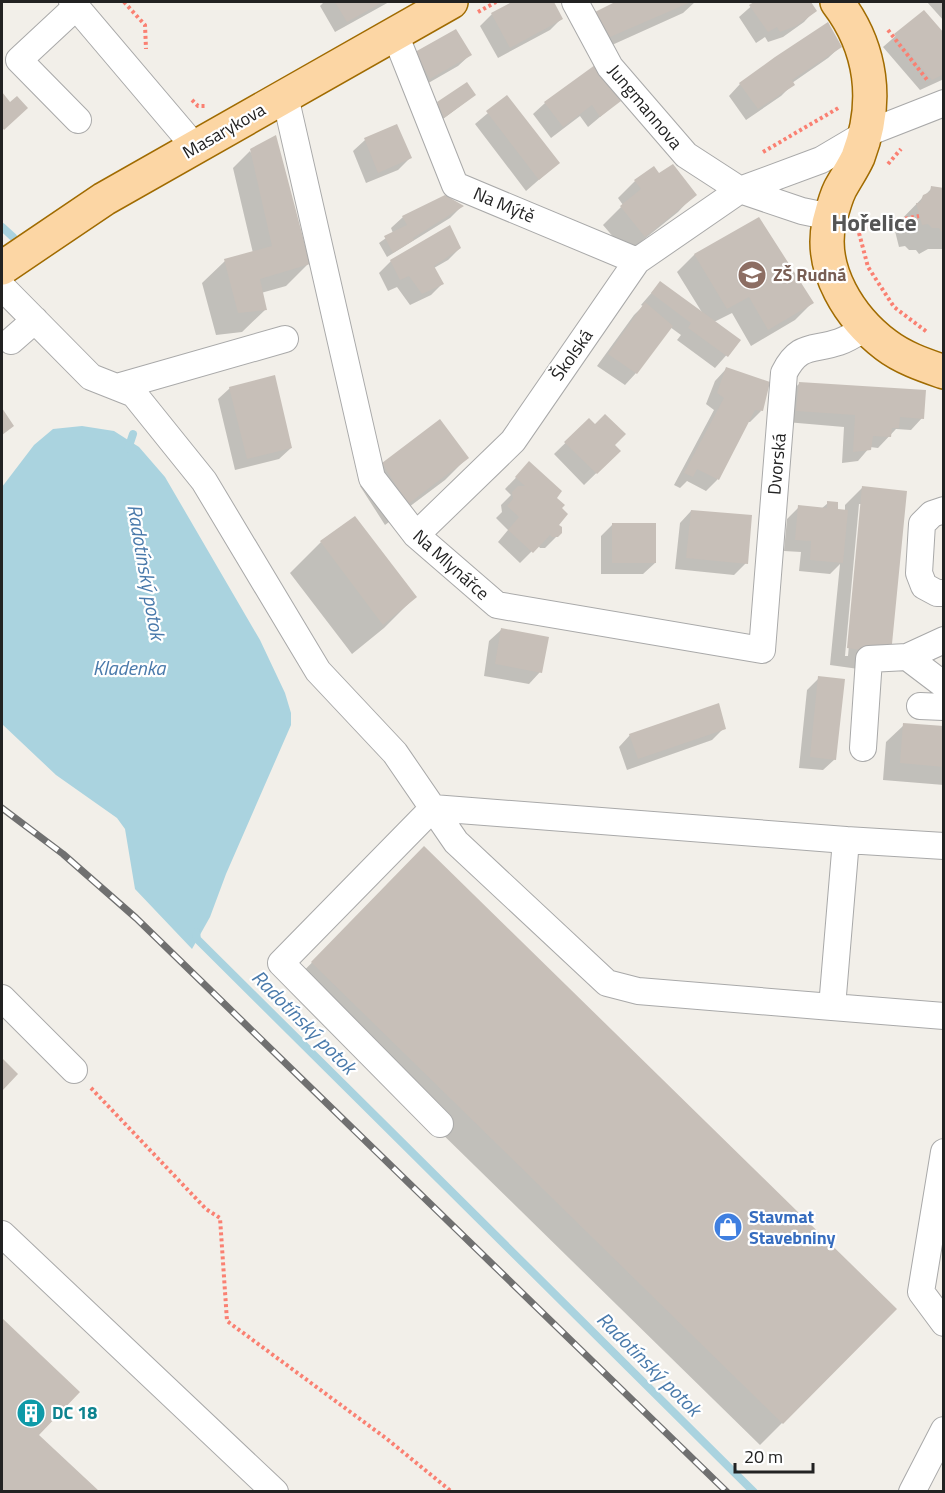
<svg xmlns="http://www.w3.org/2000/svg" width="945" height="1493" font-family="'Titillium Web',sans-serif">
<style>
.water{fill:#aad3df}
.shadow{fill:#0003;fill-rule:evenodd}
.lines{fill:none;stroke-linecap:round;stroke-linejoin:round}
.stream{stroke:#aad3df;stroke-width:8}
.building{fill:#c7bfb8}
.minor-casing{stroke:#a9a9a9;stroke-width:28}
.major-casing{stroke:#a06b00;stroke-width:36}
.path{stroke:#fa8072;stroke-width:4;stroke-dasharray:3 3;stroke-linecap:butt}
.minor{stroke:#fff;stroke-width:26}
.major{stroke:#fcd6a4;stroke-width:33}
.rail-casing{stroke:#707070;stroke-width:7}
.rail{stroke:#fff;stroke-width:4.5;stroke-dasharray:14;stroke-linecap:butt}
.labels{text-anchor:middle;stroke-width:4.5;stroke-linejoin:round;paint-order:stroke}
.street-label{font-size:18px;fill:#222;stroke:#fff}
.education-label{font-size:18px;font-weight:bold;fill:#785e54;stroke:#fff;text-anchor:start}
.shop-label{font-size:18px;font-weight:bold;fill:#366cbe;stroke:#fff;text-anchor:start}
.culture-label{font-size:18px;font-weight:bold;fill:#0d838f;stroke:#fff;text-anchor:start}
.water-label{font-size:20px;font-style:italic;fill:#4a7aab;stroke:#fff}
.district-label{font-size:24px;font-weight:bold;fill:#555;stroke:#fff}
</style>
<rect width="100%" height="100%" fill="#f2efe9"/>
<path class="water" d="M82,426l32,5 25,16 26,30 95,163 25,53 6,20v12l-65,149 -16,43 -18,32 -57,-60 -10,-60 -8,-11 -61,-43 -54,-51v-237l32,-42 19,-16z"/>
<path class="shadow" d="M324,2h65l-54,30 -15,-26z
M515,2h37l9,17 -11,11 -52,28 -18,-32 12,-12z
M618,2h77l-12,11 -91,41 -13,-24 17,-17z
M756,2h53l6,8 -11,12 -21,15 -15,5 -3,-5 -9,6 -17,-26z
M927,2h17v19z
M923,12l21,23v44l-24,11 -37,-43z
M840,47l-12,11 -36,25 1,1 -12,12 -35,24 -17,-24 11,-12z
M415,54l55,1 -12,11 -40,23z
M595,67l24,34 -31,26 -8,-11 -29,22 -18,-24 12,-11z
M2,95l18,19 -18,16z
M507,97l51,66 -32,28 -51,-67z
M468,100l-29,22 -6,-13 5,-6z
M365,140l45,18 -12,12 -32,13 -13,-32z
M250,151l59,112 -23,23 -25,7 4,17 -23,22 -26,3 -14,-52 23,-22 28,-8 -20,-85z
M659,175l36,19 -17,18 -51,41 -24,-28 20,-20 -5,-7 17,-17z
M932,188l11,2 1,59h-16l-9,5 -3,-4h-7l-4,-4 -6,1 -5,-20z
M461,207l-11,11 -63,39 -8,-14 14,-10 -2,-5 12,-11z
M759,219l53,84 -17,17 -44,26 -19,-33 -18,9 25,19 -24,27 -38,-28 4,-5 -11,-8 -34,46 -11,12 -28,-19 37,-51 9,-9 -2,-1 19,-22 43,31 -26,-42 17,-17z
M460,248l-12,12 -14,8 8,16 -11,11 -21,10 -13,-18 -9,4 -9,-18 12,-12z
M726,369l35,42 -11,11h-3l-30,58 -11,11 -19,-10 -7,7 -6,-3 40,-75 -8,-6 9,-23z
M799,384l123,34 -11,12 -15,-1 -18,19 -8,-1 -12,14 -16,2 2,-36 -58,-5 1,-27z
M230,388l61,60 -12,11 -44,11 -17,-71z
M589,420l30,31 -35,34 -30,-31z
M440,421l27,37 -22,22 -60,45 -25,-39 23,-22z
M530,463l25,35 2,38 -12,12h-5l-2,-3 -18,18 -22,-21 10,-12 -12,-12 6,-6 -1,-7 10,-10 -6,-6z
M863,487l10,184 -43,-6 10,-101 -10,10 -31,-3 2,-19 -17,-1 3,-32 12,-12 22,2 7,-6 8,7 9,1v-6zM859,504h3l-14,152h-3z
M691,511l55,52 -12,12 -59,-6 5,-46z
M612,525l43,38 -12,11h-42v-38z
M321,542l94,55 -31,31 -32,26 -62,-81z
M501,630l39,42 -11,12 -45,-8 5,-35z
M819,678l16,81 -12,11 -24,-2 8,-78z
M904,725l40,2v58l-61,-5 3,-38z
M724,728l-12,12 -85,30 -8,-23 11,-12z
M424,848l471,462 -135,135 -470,-460z
M2,1320l76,72 -41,43 60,57h-95z"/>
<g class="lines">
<path class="stream" d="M2,227l11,10
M128,449l5,-15
M196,932l1,7 557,553"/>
</g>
<path class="building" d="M335,2h48l-36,20z
M512,2h42l9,17 -53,29 -19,-35z
M615,2h76l-81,35 -15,-25z
M754,2h57l6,9 -21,15 -16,6 -3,-5 -9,5 -19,-27z
M924,10l20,23v41l-12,6 -38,-46z
M828,22l14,25 -50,33 3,5 -37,24 -19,-26 36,-26z
M456,29l16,26 -42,24 -15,-27z
M595,65l26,36 -21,16 -8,-12 -29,22 -19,-25z
M467,82l9,13 -32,23 -7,-16z
M2,92l8,10 7,-6 11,12 -24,22 -2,-3z
M507,95l53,68 -21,17 -53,-69z
M397,124l15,34 -34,15 -14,-35z
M276,135l34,129 -50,15 7,31 -29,3 -14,-54 48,-13 -22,-97z
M673,164l24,31 -52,42 -25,-31 21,-17 -7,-9 20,-14 5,7z
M931,186l13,2 -2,44 -3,-4h-7l-4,-4 -6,1 -6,-22h4l3,-8 7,-3z
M445,195l19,11 -51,32 1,2 -21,13 -9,-17 23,-11 -5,-9z
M759,217l55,86 -46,27 -19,-33 -22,12 -33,-55z
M450,225l11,23 -27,18 10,18 -22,10 -13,-18 -9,4 -10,-20z
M660,281l81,59 -13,17 -40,-29 3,-5 -40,-30z
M645,302l28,24 -36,48 -29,-20z
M726,367l44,15 -7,29 -8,-1 -36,70 -22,-11 -4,8 -9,-4 40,-75 -7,-5z
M275,375l17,73 -45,11 -18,-72z
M799,382l127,8 -2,29 -24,-2 -1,11h-7l-1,9 -18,-1 -2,14 -18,2 2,-37 -59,-4z
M2,408l12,18 -12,9z
M605,414l21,20 -11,11 6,6 -24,23 -33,-32 25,-24 6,6z
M440,419l29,39 -61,46 -26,-41z
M529,461l33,30 -5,7 8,7 -3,3 6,6 -9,11 3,2v6l-4,4h-6l-2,-2 -17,18 -25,-23 11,-13 -12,-11 6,-7 -1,-7 6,-6h7l-10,-9z
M862,486l45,5 -16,163 -44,-6z
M827,501l11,1v7l10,1 -5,53 -33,-3 1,-19 -16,-1 3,-35 29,3z
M691,510l61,5 -4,49 -62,-6z
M355,516l62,81 -34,28 -63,-84z
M612,523h44v40h-44z
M501,628l48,9 -7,36 -47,-9z
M818,676l27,3 -9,81 -26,-3z
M719,703l7,26 -88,30 -9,-25z
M903,723l41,3v41l-44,-4z
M424,846l473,463 -114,115 -472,-462z
M2,1058l16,16 -16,17z
M2,1318l78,74 -41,43 60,56h-97z"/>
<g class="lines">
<g class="minor-casing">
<path id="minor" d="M72,2l123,145
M575,2l35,65 76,88 54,35 62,21 29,6
M77,6l-58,54 59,60
M395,34l60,151 182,76
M285,96l87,382 44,57 81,70 265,45 22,-277c15,-30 28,-22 55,-31 9,-3 18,-9 26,-14
M2,287l89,90 43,17 70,87 114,190 77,82 61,89 151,141 31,8 194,16 14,-167 -413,-32 -152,155 159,161
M11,341l24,-21
M117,387l168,-48
M944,510l-12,4 -10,10 -3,49 5,13 13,7h7
M416,535l97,-94 124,-180 103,-71 81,-30 44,-26 79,-31
M944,640l-37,17 37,28
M920,706l24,1
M863,748l6,-89 38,-2
M846,840l98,6
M2,998l72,72
M832,1007l112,9
M944,1152l-23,140 23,31
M2,1234l273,258
M912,1492l32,-62"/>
</g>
<g class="major-casing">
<path id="major" d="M837,2c35,46 42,100 21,155 -5,11 -12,21 -18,32 -5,10 -8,23 -11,34 -10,47 21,95 57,122 17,13 38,20 58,27
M2,268l102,-69 347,-197"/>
</g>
<path class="path" d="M124,2l21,23 1,24
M478,12l18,-10
M888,30l40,51
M192,100l6,6h8
M763,152l77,-45
M888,164l13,-15
M858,228l61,-12
M859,233l9,34 26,40 33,25
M91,1088l115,121 14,9 7,103 160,118 65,53"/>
<use href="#minor" class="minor"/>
<use href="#major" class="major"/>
<g class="rail-casing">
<path id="rail" d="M2,808l61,46 73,64 591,574"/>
</g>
<use href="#rail" class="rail"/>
</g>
<defs>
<g id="school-disc" transform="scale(1.5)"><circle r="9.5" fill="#8d6e63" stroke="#fff"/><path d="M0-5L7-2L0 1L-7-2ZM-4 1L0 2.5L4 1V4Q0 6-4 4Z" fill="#fff"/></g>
<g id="shop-disc" transform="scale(1.5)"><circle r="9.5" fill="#3f7fe0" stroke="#fff"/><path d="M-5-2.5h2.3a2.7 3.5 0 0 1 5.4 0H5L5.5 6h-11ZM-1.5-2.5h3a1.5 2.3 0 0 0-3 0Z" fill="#fff"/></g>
<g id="building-disc" transform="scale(1.5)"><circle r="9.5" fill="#0f9aa8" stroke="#fff"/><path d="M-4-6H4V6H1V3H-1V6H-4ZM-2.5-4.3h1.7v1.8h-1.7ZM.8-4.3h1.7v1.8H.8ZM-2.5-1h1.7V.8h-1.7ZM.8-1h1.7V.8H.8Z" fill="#fff"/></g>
</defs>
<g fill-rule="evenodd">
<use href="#school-disc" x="752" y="275"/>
<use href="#shop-disc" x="728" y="1227"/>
<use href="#building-disc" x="31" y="1413"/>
</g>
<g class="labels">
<g class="street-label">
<text transform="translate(645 107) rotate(50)" y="6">Jungmannova</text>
<text transform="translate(224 131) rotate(-30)" y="6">Masarykova</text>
<text transform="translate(504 205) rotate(23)" y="6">Na Mýtě</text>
<text transform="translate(572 355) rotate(-55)" y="6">Školská</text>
<text transform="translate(777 464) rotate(-85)" y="6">Dvorská</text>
<text transform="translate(451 565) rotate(42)" y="6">Na Mlynářce</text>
</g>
<g class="education-label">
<text x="773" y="281">ZŠ Rudná</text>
</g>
<g class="shop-label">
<text x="749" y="1223">Stavmat<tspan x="749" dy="21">Stavebniny</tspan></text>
</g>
<g class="culture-label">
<text x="52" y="1419">DC 18</text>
</g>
<g class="water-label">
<text transform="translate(146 572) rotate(80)" y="7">Radotínský potok</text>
<text x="129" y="675">Kladenka</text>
<text transform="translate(304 1022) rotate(45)" y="7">Radotínský potok</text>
<text transform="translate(649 1364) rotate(45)" y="7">Radotínský potok</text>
</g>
<g class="district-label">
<text x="874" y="231">Hořelice</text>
</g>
</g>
<rect width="945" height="1493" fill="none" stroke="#222222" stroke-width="6"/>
<path d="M735 1463v9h78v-9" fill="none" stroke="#222222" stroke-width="3"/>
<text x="744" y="1463" font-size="18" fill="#222222" stroke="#ffffff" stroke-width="4.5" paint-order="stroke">20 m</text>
</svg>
